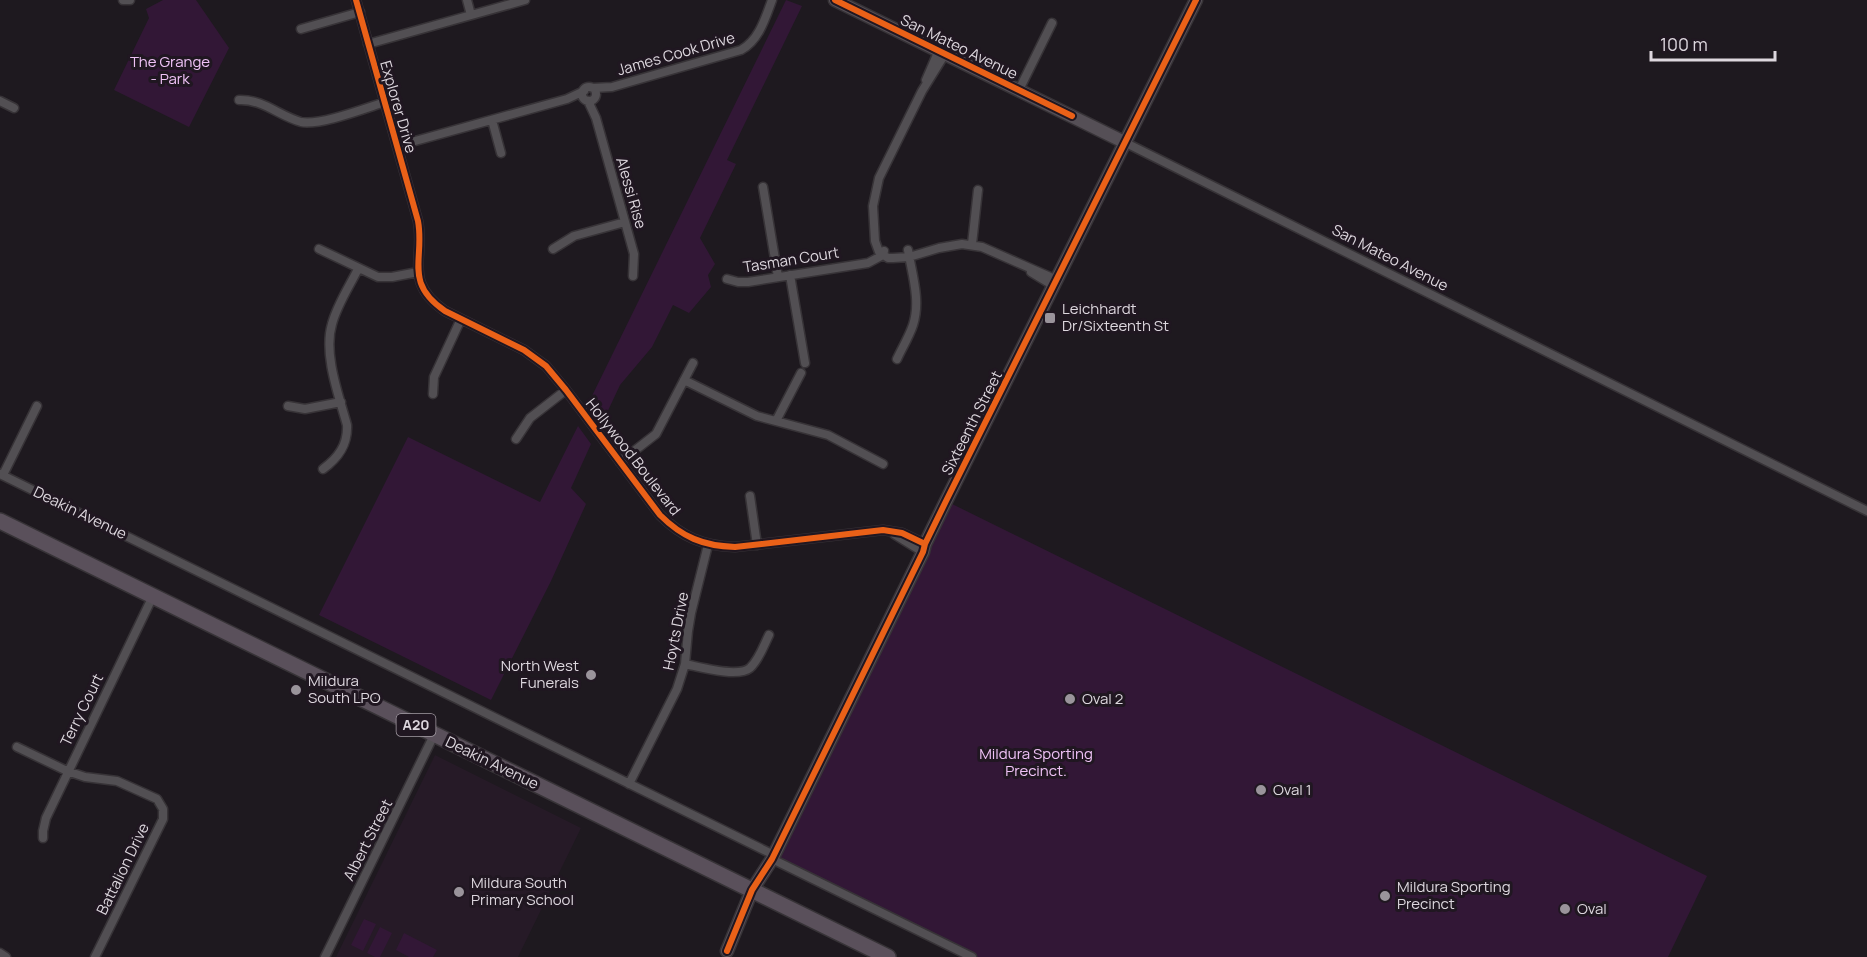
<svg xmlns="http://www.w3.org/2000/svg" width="1867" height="957" font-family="Manrope,sans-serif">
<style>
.built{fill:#261a27}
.green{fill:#321736}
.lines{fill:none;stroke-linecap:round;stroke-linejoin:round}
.street-casing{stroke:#373337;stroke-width:11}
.secondary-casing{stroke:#373337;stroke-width:15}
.highway-casing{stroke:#373337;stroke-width:18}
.street{stroke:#524f53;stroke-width:8}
.secondary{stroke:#554f56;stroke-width:12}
.highway{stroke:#5a505b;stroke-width:15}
.cycleway-casing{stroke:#201721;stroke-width:10}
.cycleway{stroke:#ea6118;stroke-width:6}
.poi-dot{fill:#9a949b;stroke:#201721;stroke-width:2}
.labels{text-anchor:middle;stroke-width:6;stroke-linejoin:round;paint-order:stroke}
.shield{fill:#201721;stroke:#a49da5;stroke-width:1.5}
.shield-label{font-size:14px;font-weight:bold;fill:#ddd7de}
.street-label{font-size:15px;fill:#ddd7de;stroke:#201721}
.park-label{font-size:15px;fill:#efc2f6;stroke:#201721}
.poi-label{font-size:15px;fill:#ddd7de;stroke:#201721;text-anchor:start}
</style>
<rect width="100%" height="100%" fill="#1e191f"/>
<path class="built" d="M435,755l146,73 -63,129h-182z"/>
<path class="green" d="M163,0h33l33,48 -40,79 -75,-37 35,-72 -3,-9z
M786,0l16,6 -75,154 9,4 -36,74 15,26 -7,11 3,12 -22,26 -16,-8 -21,42 -32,38 -15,32 -15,-17z
M578,426l13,18 -20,44 15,16 -35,77 -60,119 -172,-85 89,-178 132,65z
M946,501l761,375 -39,81h-697l-199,-98z
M364,919l12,5 -13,27 -12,-6z
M380,927l12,6 -12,24h-5l-8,-4z
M404,933l33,17 -4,7h-24l-13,-7z"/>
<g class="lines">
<g class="street-casing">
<path id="street" d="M123,0h7
M356,0l62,221c7,38 -15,61 27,90l79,39 22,16 20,24 94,125c22,22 43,31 75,32l148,-17 19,3 23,11
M467,0l4,15
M301,29l59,-17
M368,44l157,-44
M945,54l-23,37 -43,87 -6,28 2,35 4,11 9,6h5l16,-1 30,-9 23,-4 20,3 75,33
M926,80l13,-30
M582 94a7 7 0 1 1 14 0a7 7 0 1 1-14 0Z
M593,88l19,-1 129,-37c18,-10 24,-31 31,-50
M1019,90l33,-67
M239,100c24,-1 40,16 62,22 18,4 65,-14 84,-20
M0,101l14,7
M588,101l8,17 38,136 -1,22
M492,120l9,33
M1126,143l741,368
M397,146l170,-47 17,-8
M763,187l15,90
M972,244l6,-54
M319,249l59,28h14l26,-5
M553,249l21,-13 51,-14
M1031,272l23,14
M790,275l15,88
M727,279l11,3h10l120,-19 15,-8 1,-4
M897,359c5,-11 12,-22 16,-34 8,-24 -1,-51 -5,-75
M684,380l73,36 71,19 55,29
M433,394l1,-17 27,-58
M288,406l17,3 36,-7
M776,421l25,-48
M516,439l14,-21 36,-28
M620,462l36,-28 37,-71
M323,469c15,-11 25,-24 24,-44 -8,-29 -24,-71 -15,-101 5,-19 17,-37 26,-55
M0,474l774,381
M3,475l34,-69
M750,496l7,49
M894,534l29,18
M685,664c15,3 53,14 65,4 9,-8 14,-23 19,-33
M17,747l50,24 18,6 32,4 40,18 6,10v10l-68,138
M629,784l48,-95 8,-25 3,-33 3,-18 17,-68
M43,838v-7l3,-13 107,-222
M772,859l200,98
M0,953l6,4
M325,957l109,-222"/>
</g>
<g class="secondary-casing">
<path id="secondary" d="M835,0l291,143
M727,951l25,-61 20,-31 151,-307 2,-8 21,-43 250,-501"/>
</g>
<g class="highway-casing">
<path id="highway" d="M0,521l888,436"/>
</g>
<use href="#street" class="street"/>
<use href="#secondary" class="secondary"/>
<use href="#highway" class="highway"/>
<g class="cycleway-casing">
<path id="cycleway" d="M356,0l62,221c7,38 -15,61 27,90l79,39 22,16 20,24 94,125c22,22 43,31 75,32l148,-17 19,3 23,11
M835,0l237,116
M727,951l25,-61 20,-31 151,-307 2,-8 21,-43 250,-501"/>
</g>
<use href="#cycleway" class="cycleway"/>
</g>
<g class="poi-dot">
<rect x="1044" y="312" width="12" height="12" rx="3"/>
<circle cx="591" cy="675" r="6"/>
<circle cx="296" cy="690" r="6"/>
<circle cx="1070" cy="699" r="6"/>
<circle cx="1261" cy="790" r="6"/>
<circle cx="459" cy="892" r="6"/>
<circle cx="1385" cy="896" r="6"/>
<circle cx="1565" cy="909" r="6"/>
</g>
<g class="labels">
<rect class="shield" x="396.5" y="714" width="39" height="22" rx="4.5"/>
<g class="shield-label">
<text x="416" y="730">A20</text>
</g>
<g class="street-label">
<text transform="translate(959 47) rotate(26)" y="5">San Mateo Avenue</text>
<text transform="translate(676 54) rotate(-16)" y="5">James Cook Drive</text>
<text transform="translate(398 107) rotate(74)" y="5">Explorer Drive</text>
<text transform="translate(631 193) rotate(74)" y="5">Alessi Rise</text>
<text transform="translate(1390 258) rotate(27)" y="5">San Mateo Avenue</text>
<text transform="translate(791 260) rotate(-9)" y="5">Tasman Court</text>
<text transform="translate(972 423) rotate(-63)" y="5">Sixteenth Street</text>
<text transform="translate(633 457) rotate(52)" y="5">Hollywood Boulevard</text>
<text transform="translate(80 513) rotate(26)" y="5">Deakin Avenue</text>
<text transform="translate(676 631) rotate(-79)" y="5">Hoyts Drive</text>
<text transform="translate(82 710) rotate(-64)" y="5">Terry Court</text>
<text transform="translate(492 763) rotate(26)" y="5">Deakin Avenue</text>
<text transform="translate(368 840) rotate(-63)" y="5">Albert Street</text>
<text transform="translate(123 869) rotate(-64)" y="5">Battalion Drive</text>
</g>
<g class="park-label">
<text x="170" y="67">The Grange<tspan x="170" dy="17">- Park</tspan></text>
<text x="1036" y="759">Mildura Sporting<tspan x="1036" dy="17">Precinct.</tspan></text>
</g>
<g class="poi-label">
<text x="1062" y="314">Leichhardt<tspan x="1062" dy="17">Dr/Sixteenth St</tspan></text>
<text x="579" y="671" text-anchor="end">North West<tspan x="579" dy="17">Funerals</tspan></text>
<text x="308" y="686">Mildura<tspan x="308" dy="17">South LPO</tspan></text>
<text x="1082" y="704">Oval 2</text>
<text x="1273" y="795">Oval 1</text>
<text x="471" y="888">Mildura South<tspan x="471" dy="17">Primary School</tspan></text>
<text x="1397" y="892">Mildura Sporting<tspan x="1397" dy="17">Precinct</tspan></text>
<text x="1577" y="914">Oval</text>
</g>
</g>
<path d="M1651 51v9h124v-9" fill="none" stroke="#ddd7de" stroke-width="3"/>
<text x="1660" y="51" font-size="18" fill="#ddd7de" stroke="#201721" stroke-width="4.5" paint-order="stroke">100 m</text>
</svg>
